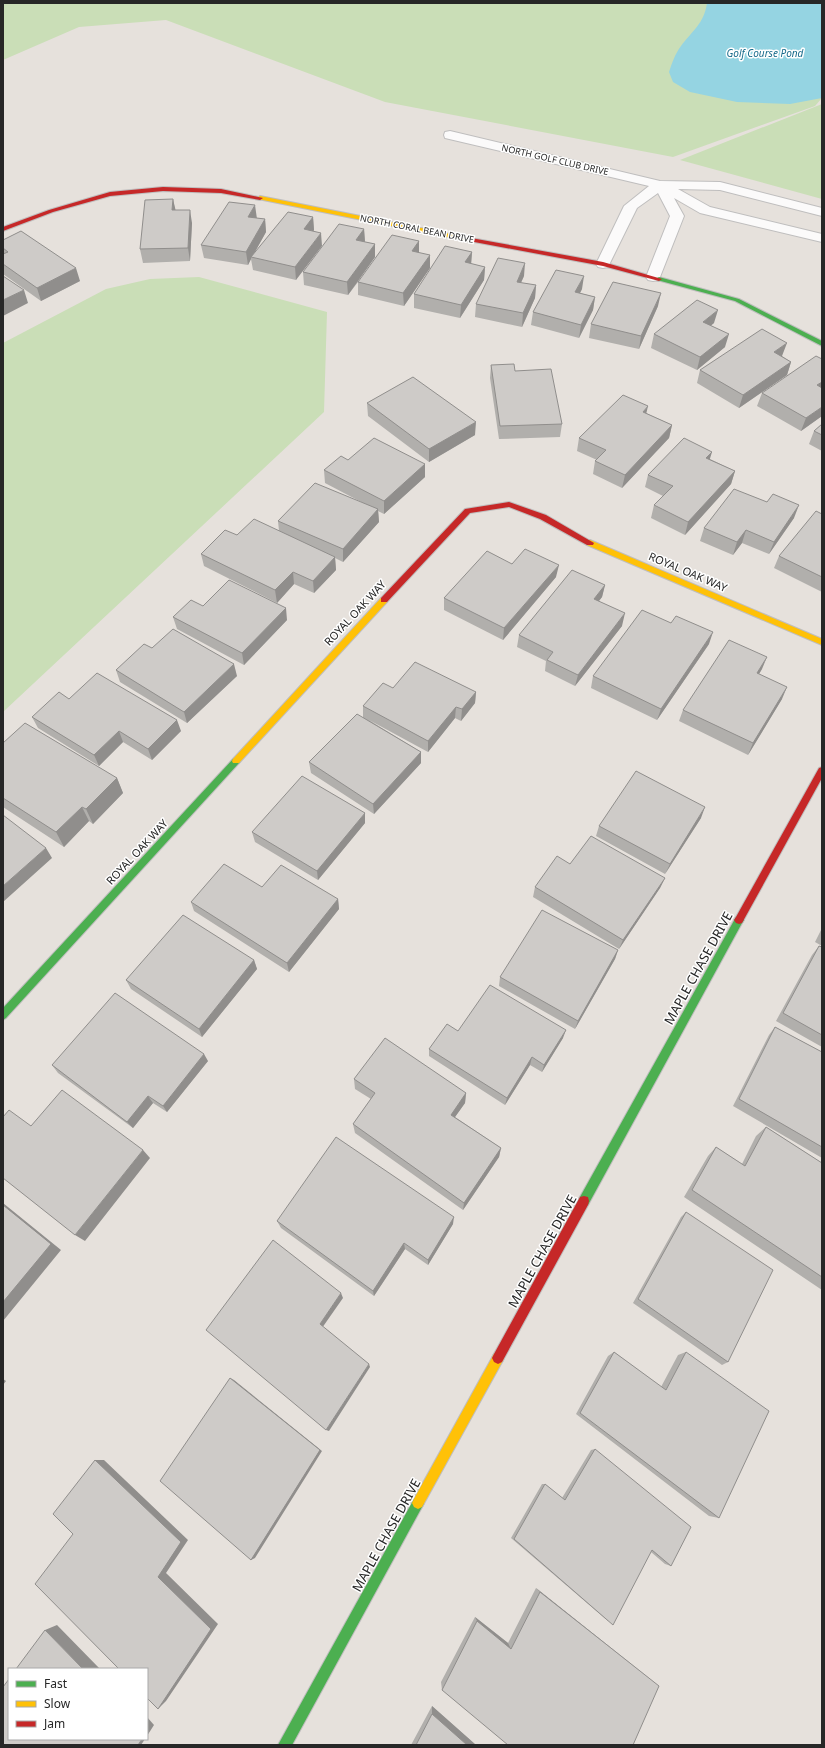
<svg xmlns="http://www.w3.org/2000/svg" width="825" height="1748" font-family="'Noto Sans',sans-serif">
<style>
.green{fill:#cadeb7}
.water{fill:#95d4e2}
.lines{fill:none;stroke-linecap:round;stroke-linejoin:round}
.street-casing{stroke:#bfbebe;stroke-width:2}
.fast-casing{stroke:#bfbebe;stroke-width:2}
.slow-casing{stroke:#bfbebe;stroke-width:2}
.jam-casing{stroke:#bfbebe;stroke-width:2}
.street{fill:#fbfafa;fill-rule:evenodd}
.fast{fill:#4caf50;fill-rule:evenodd}
.slow{fill:#ffc107;fill-rule:evenodd}
.jam{fill:#c62828;fill-rule:evenodd}
.wall{fill:#b1afac}
.shaded-wall{fill:#908e8c}
.building{fill:#cecbc8;stroke:#908e8c}
.labels{text-anchor:middle;stroke-width:3;stroke-linejoin:round;paint-order:stroke}
.far-street-label{font-size:9px;fill:#272727;stroke:#fff}
.far-water-label{font-size:10px;font-style:italic;fill:#176b8b;stroke:#fff}
.street-label{font-size:11px;fill:#272727;stroke:#fff}
.near-street-label{font-size:13px;fill:#272727;stroke:#fff}
</style>
<rect width="100%" height="100%" fill="#e6e1dc"/>
<path class="green" d="M3,3h819v95l-7,8 -142,51 -288,-55 -219,-82 -87,7 -76,33z
M822,104v95l-142,-39z
M199,277l128,35 -3,100 -321,300v-369l103,-54 44,-10z"/>
<path class="water" d="M707,3h115v95l-32,6 -53,-2 -47,-10 -17,-10 -4,-10c3,-9 6,-18 12,-26 11,-15 23,-22 26,-43z"/>
<g class="lines">
<g class="street-casing">
<path id="street" d="M450,131l210,50 60,1 102,26v8l-102,-26 -42,-1 32,18 112,27v8l-122,-29 -26,-15 10,18 -24,61 -2,3 -5,1 -5,-1 -2,-3 24,-61 -12,-23 -21,15 -29,59 -5,1 -5,-1 -2,-3 28,-58 25,-20 -204,-48 -1,-3 1,-3z"/>
</g>
<g class="fast-casing">
<path id="fast" d="M659,277l80,22 83,42v5l-87,-45 -78,-21v-2z
M236,758l3,1 1,2 -1,2 -233,255 -3,2v-12l230,-249z
M739,916l3,1 2,3 -2,3 -154,282 -4,1 -4,-1 -1,-4 1,-4 156,-280z
M418,1497l4,2 2,4 -2,4 -130,238h-14l136,-246z"/>
</g>
<g class="slow-casing">
<path id="slow" d="M260,196l211,42 3,2 -3,2 -213,-43 -1,-1z
M590,540l232,99v6l-235,-100v-4z
M384,597l3,1v4l-148,161h-6l-1,-2 1,-2 148,-161z
M498,1352l4,2 2,4 -2,4 -80,145 -4,2 -4,-2 -2,-4 2,-4 80,-145z"/>
</g>
<g class="jam-casing">
<path id="jam" d="M163,187l58,2 42,9 -3,2 -39,-7 -58,-2 -53,5 -57,16 -50,19v-4l46,-17 61,-18z
M471,238l132,24 59,17 -3,2 -56,-15 -134,-25 -1,-1z
M509,502l37,13 48,28 -1,2h-6l-47,-26 -31,-12 -39,6 -83,89h-6v-4l84,-89z
M822,767v11l-80,145 -3,1 -3,-1 -2,-3 2,-3 83,-149z
M584,1196l4,1 1,4 -1,4 -86,157 -4,2 -4,-2 -2,-4 2,-4 86,-157z"/>
</g>
<use href="#street" class="street"/>
<use href="#fast" class="fast"/>
<use href="#slow" class="slow"/>
<use href="#jam" class="jam"/>
</g>
<path class="wall" d="M173,199l2,11 17,13 -2,38 -47,2 -3,-14z
M313,217l1,13 -18,50 -43,-10 -2,-11 -3,6 -44,-7 -3,-13 56,-27 8,1 1,13 -11,20z
M364,229l1,13 10,2v13l-17,24 61,-40v12l11,15 -26,38 -46,-11v-13l-10,13 -44,-10 -1,-13z
M3,240l77,41 -39,20 -38,-27z
M472,252l-1,12 14,3 -1,13 -24,38 -46,-10v-14z
M524,276l-3,7 15,2 -1,13 -13,29 -47,-10 1,-13z
M582,289l-2,4 15,4 -2,13 -14,28 -48,-13 2,-13z
M658,306l-19,43 -50,-11 2,-14z
M714,323l-3,2 14,22 -28,23 -46,-22 3,-14z
M782,356l9,6 -4,13 -48,33 -42,-25 3,-13z
M491,365l24,6 47,53 -2,13 -61,2 -9,-61z
M762,393l60,23 -21,15 -44,-25z
M367,403l108,32 -46,27 -61,-46z
M646,413l26,12 -3,13 -47,50 -29,-14 2,-13 2,-1 -20,-9 2,-13z
M822,424v27l-13,-7 5,-13z
M710,459l25,12 -4,13 -46,51 -34,-17 3,-13 9,-9 -18,-9 3,-12z
M348,460l77,4v13l-41,37 -6,-3 1,11 -36,40 -8,-4 1,12 -22,23 -20,-9 -17,19 -73,-37 -3,-12 36,-19 42,-4 -1,-10 85,-18 -38,-20 -1,-13z
M767,502l27,16 -25,36 -27,-11 -9,12 -33,-14 4,-13z
M822,514v78l-48,-24 5,-12z
M512,564l44,13 -53,63 -59,-30v-12z
M605,585l-3,12 -3,4 23,25 -47,60 -30,-15 1,-10 -29,-14 2,-12z
M173,617l114,3 -43,45 -67,-36z
M709,644l-52,76 -66,-32 2,-12z
M152,648l85,28 -50,47 -67,-41 -4,-12z
M762,669l-3,5 23,25 -34,56 -69,-34 4,-11z
M393,688l83,4 -1,11 -14,18 -6,-3 -27,34 -59,-32 52,32v11l-47,51 -63,-41 -2,-11 54,-45v-11z
M32,717l149,14 -29,29 -29,-18 -24,24 -61,-38z
M3,743l114,35 6,15 -30,31 -4,-3 -25,26 -61,-40z
M701,818l-36,56 -69,-38 3,-10z
M365,823l-47,57 -63,-38 -3,-10z
M570,864l95,14 -5,10 -41,61 -86,-52 2,-10z
M262,887l76,12 1,10 -50,63 -95,-61 -3,-9z
M822,928v18l-7,-4z
M819,946l3,1v100l-46,-26 36,-66z
M618,950l-3,9 -40,70 -76,-43 1,-9z
M254,960l3,9 -55,68 -71,-48 -5,-9z
M775,1027l47,25v106l-89,-52 36,-71z
M458,1031l105,7 -21,34 -12,-7 -25,40 -76,-49v-7z
M208,1061l-41,51 -14,-9 -20,25 -75,-55 -6,-8z
M354,1079l112,14 -1,10 -10,14 46,31 -2,9 -36,53 -108,-77 -2,-9 18,-25 -16,-10z
M766,1127l56,36v127l-138,-93 24,-41 8,-9 26,17 14,-28z
M686,1212l42,150 -6,3 -89,-62 48,-86z
M277,1221l176,3 -25,41 -23,-16 -31,47 -93,-68z
M614,1352l47,35 17,-32 8,-3 33,166 -10,-2 -133,-102 32,-58z
M595,1449l76,117 -6,-2 -14,-12 -43,69 -97,-83 31,-54h3l17,14 29,-48z
M536,1588l114,91 -208,11 -1,-8 34,-65 33,26z
M432,1706l44,39h-65z"/>
<path class="shaded-wall" d="M173,199l3,13 -4,-2z
M255,205l2,14 -9,-2z
M190,210l2,13 -2,38 -2,-13z
M313,217l1,13 -9,12 -1,-13z
M265,219l1,13 -14,25h-1v2l-3,6 -2,-13z
M364,229l1,13 -9,-2z
M321,233l1,13 -26,34 -1,-13z
M419,241v13l-7,-3z
M375,244v13l-27,38 -1,-13z
M472,252l-1,13 -6,-3z
M430,255v13l-26,38 -1,-13z
M525,263l-1,13 -9,19 2,-13z
M485,267l-1,13 -24,38 1,-13z
M76,268l4,13 -39,20 -4,-13z
M584,276l-2,13 -9,17 2,-14z
M536,285l-1,13 -13,29 1,-14z
M24,290l4,13 -25,13v-16z
M661,293l-3,13 -19,43 2,-13z
M595,297l-2,13 -14,28 2,-13z
M718,310l-4,13 -14,12 3,-13z
M729,334l-4,13 -28,23 3,-13z
M787,343l-5,13 -12,9 4,-13z
M791,362l-4,13 -48,33 4,-13z
M822,382v10l-5,-7z
M648,406l-3,13 -2,-7z
M822,407v9l-21,15 5,-13z
M476,422l-1,13 -46,27v-13z
M672,425l-3,13 -47,50 3,-13z
M712,452l-4,13 -2,-7z
M425,464v13l-41,37v-13z
M735,471l-4,13 -46,51 3,-13z
M799,505l-5,13 -25,36 5,-12z
M378,509l1,13 -36,40v-13z
M746,530l-4,13 -9,12 4,-13z
M335,557l1,13 -22,23 -1,-12z
M559,565l-3,12 -53,63 1,-12z
M293,572l1,12 -17,19 -2,-13z
M605,585l-3,12 -11,14 3,-12z
M286,608l1,12 -43,45 -2,-12z
M625,613l-3,13 -47,60 3,-11z
M713,632l-4,12 -52,76 4,-11z
M767,657l-5,12 -10,16 5,-12z
M234,664l3,12 -50,47 -3,-11z
M787,687l-5,12 -34,56 5,-12z
M476,692l-1,11 -14,18 1,-12z
M456,707l-1,11 -27,34v-11z
M177,720l4,11 -29,29 -4,-11z
M119,731l4,11 -24,24 -5,-11z
M421,752v11l-47,51 -1,-10z
M117,778l6,15 -30,31 -7,-15z
M82,807l7,14 -25,26 -8,-15z
M705,807l-4,11 -36,56 5,-10z
M365,813v10l-47,57 -1,-9z
M46,848l6,10 -49,44v-16z
M665,878l-5,10 -41,61 4,-9z
M338,899l1,10 -50,63 -2,-9z
M618,950l-3,9 -40,70 3,-8z
M254,960l3,9 -55,68 -3,-8z
M566,1030l-3,8 -21,34 2,-7z
M204,1054l4,7 -41,51 -4,-6z
M532,1057l-2,8 -25,40 2,-7z
M466,1093l-1,10 -15,21 1,-9z
M148,1096l5,7 -20,25 -6,-6z
M501,1148l-2,9 -36,53 1,-7z
M143,1150l7,8 -65,83 -10,-6z
M3,1203l58,47 -58,71z
M454,1217l-1,7 -25,41v-5z
M404,1243l1,6 -31,47 -1,-5z
M341,1293l2,5 -21,30 -2,-4z
M369,1364l1,3 -41,64 -3,-1z
M230,1378l4,2 88,71 -67,107 -4,2z
M3,1379l3,2 -3,4z
M95,1460h9l84,80 -22,33 52,51 -52,77 -8,8v-132z
M536,1588l114,91 9,7 -119,-94z
M475,1617l33,26 3,6 -34,-28z
M57,1625l43,44h-17l-38,-39z
M432,1706l44,39h-9l-35,-31z
M147,1717l7,8 -7,11z
M142,1739h3l-4,6h-3z"/>
<path class="building" d="M173,199l-1,11h18l-2,38 -48,1 5,-49z
M229,202l26,3 -7,12 17,2 -19,33 -45,-7z
M288,212l25,5 -9,12 17,4 -26,34 -44,-10z
M339,224l25,5 -8,11 19,4 -28,38 -44,-10z
M21,231l55,37 -39,20 -34,-24v-10l5,-2 -5,-4v-8z
M392,235l27,6 -7,10 18,4 -27,38 -45,-11z
M445,246l27,6 -7,10 20,5 -24,38 -47,-11z
M498,258l27,5 -8,19 19,3 -13,28 -47,-9z
M556,270l28,6 -9,16 20,5 -14,28 -48,-13z
M3,276l21,14 -21,10z
M613,282l48,11 -20,43 -50,-12z
M697,300l21,10 -15,12 26,12 -29,23 -46,-23z
M762,329l25,14 -13,9 17,10 -48,33 -43,-25z
M816,356l6,3v23l-5,3 5,3v19l-16,11 -44,-25z
M514,364l1,7 36,-2 11,55 -62,2 -9,-61z
M413,377l63,45 -47,27 -62,-46z
M623,395l25,11 -5,6 29,13 -47,50 -30,-14 11,-11 -27,-12z
M822,424v11l-8,-4z
M374,438l51,26 -41,37 -60,-31 17,-14 7,4z
M684,438l28,14 -6,6 29,13 -47,51 -34,-17 19,-19 -25,-11z
M315,483l63,26 -35,40 -65,-28z
M734,489l33,13 6,-8 26,11 -25,37 -28,-12 -9,12 -33,-14z
M816,511l6,3v63l-43,-21z
M254,519l81,38 -22,24 -20,-9 -18,18 -74,-36 24,-24 12,5z
M525,549l34,16 -55,63 -60,-30 43,-47 25,13z
M572,570l33,15 -11,14 31,14 -47,62 -31,-15 6,-8 -34,-17z
M229,580l57,28 -44,45 -69,-36 18,-17 12,6z
M642,610l29,13 5,-7 37,16 -52,77 -68,-33z
M173,629l61,35 -50,48 -68,-42 28,-26 8,4z
M729,640l38,17 -10,16 30,14 -34,56 -70,-33z
M415,662l61,30 -14,17 -6,-2 -28,34 -65,-35 20,-23 10,5z
M97,673l80,47 -29,29 -29,-18 -25,24 -62,-38 27,-25 10,7z
M357,714l64,38 -48,52 -64,-42z
M25,723l92,55 -31,31 -4,-2 -26,25 -53,-34v-55z
M636,771l69,36 -35,57 -71,-38z
M302,776l63,37 -48,58 -65,-39z
M3,815l43,33 -43,38z
M591,836l74,42 -42,62 -88,-53 22,-31 13,8z
M224,864l38,23 19,-22 57,34 -51,64 -96,-61z
M542,910l76,40 -40,71 -78,-44z
M183,915l71,45 -55,69 -73,-49z
M819,946l3,1v88l-39,-22z
M490,985l76,45 -22,35 -12,-8 -25,41 -78,-49 18,-25 11,7z
M115,993l89,61 -41,52 -15,-10 -21,26 -75,-57z
M775,1027l47,25v95l-83,-48z
M385,1038l81,55 -15,22 50,33 -37,55 -111,-79 22,-31 -21,-14z
M62,1090l81,60 -68,85 -72,-57v-61l6,-7 22,16z
M766,1127l56,36v114l-130,-87 24,-43 29,19z
M336,1137l118,80 -26,43 -24,-17 -31,48 -96,-70z
M3,1205l48,39 -48,58z
M686,1212l87,58 -45,92 -90,-63z
M273,1240l68,53 -21,31 49,40 -43,66 -120,-100z
M614,1352l52,38 20,-38 83,59 -50,107 -139,-105z
M230,1378l90,72 -69,110 -91,-79z
M595,1449l96,78 -20,39 -19,-16 -39,75 -99,-86 31,-55 20,16z
M95,1460l86,82 -23,35 53,52 -53,80 -11,-11v-29h-28l-84,-85 38,-50 -20,-20z
M540,1592l119,94 -26,59h-125l-66,-55 35,-69 34,28z
M45,1630l38,39h-67z
M9,1679v60h133l-4,6h-135v-58z
M432,1714l35,31h-51z"/>
<g class="labels">
<g class="far-street-label">
<text transform="translate(555 160) rotate(13)" y="3">NORTH GOLF CLUB DRIVE</text>
<text transform="translate(417 229) rotate(11)" y="3">NORTH CORAL BEAN DRIVE</text>
</g>
<g class="far-water-label">
<text x="765" y="57">Golf Course Pond</text>
</g>
<g class="street-label">
<text transform="translate(688 572) rotate(23)" y="4">ROYAL OAK WAY</text>
<text transform="translate(355 613) rotate(-47)" y="4">ROYAL OAK WAY</text>
<text transform="translate(137 852) rotate(-47)" y="4">ROYAL OAK WAY</text>
</g>
<g class="near-street-label">
<text transform="translate(698 968) rotate(-61)" y="5">MAPLE CHASE DRIVE</text>
<text transform="translate(542 1251) rotate(-61)" y="5">MAPLE CHASE DRIVE</text>
<text transform="translate(386 1535) rotate(-61)" y="5">MAPLE CHASE DRIVE</text>
</g>
</g>
<rect width="825" height="1748" fill="none" stroke="#272727" stroke-width="8"/>
<rect x="8" y="1668" width="140" height="72" fill="#ffffff" stroke="#a9a9a9"/>
<rect x="16" y="1681" width="20" height="6" fill="#4caf50" stroke="#a9a9a9"/>
<text x="44" y="1688" font-size="12" fill="#272727">Fast</text>
<rect x="16" y="1701" width="20" height="6" fill="#ffc107" stroke="#a9a9a9"/>
<text x="44" y="1708" font-size="12" fill="#272727">Slow</text>
<rect x="16" y="1721" width="20" height="6" fill="#c62828" stroke="#a9a9a9"/>
<text x="44" y="1728" font-size="12" fill="#272727">Jam</text>
</svg>
